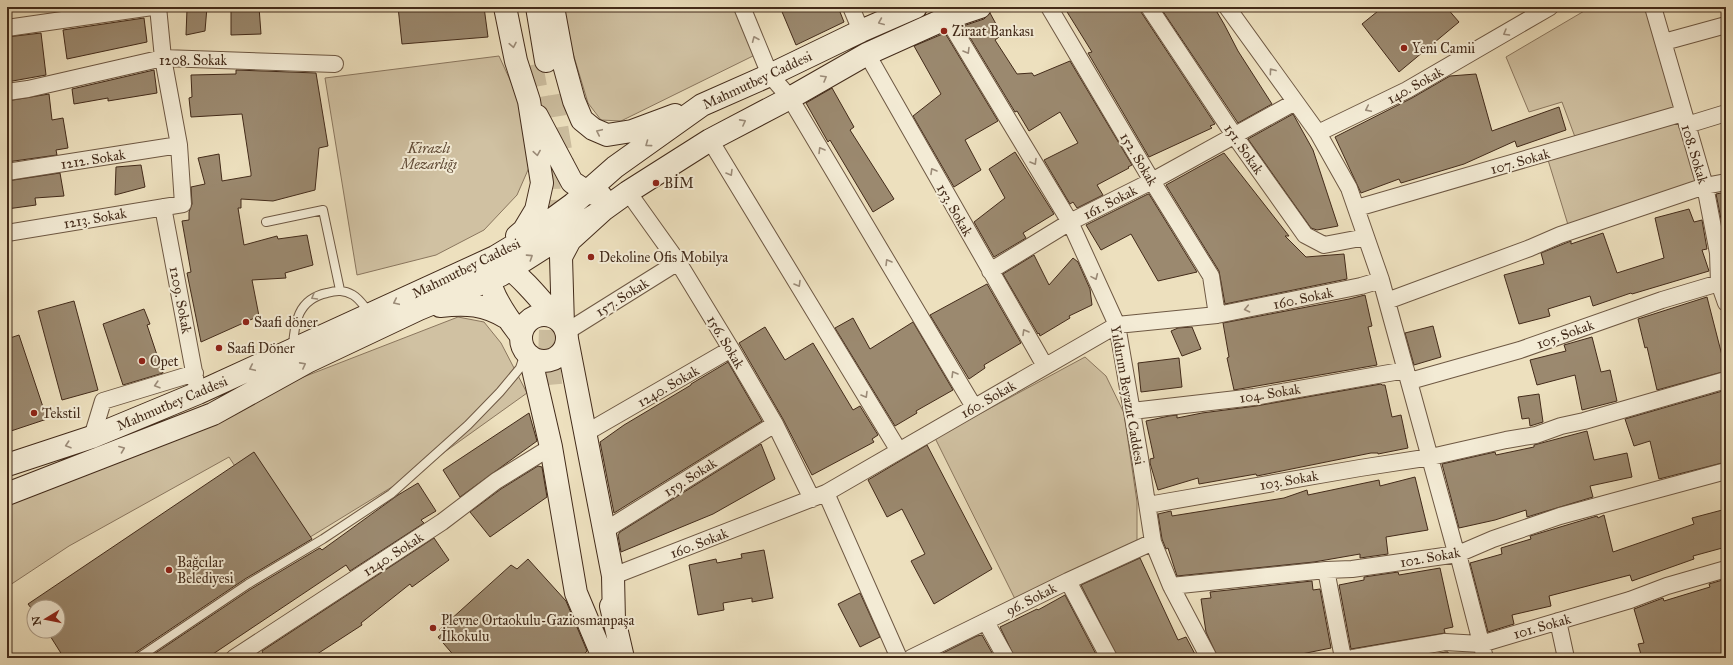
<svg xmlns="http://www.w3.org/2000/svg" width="1733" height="665" font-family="'IM FELL Great Primer',serif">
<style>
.green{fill:#d0c1a2;stroke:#8a765e}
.building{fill:#9b896f;stroke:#432b1a}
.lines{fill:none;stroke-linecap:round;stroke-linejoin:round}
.secondary-tunnel{stroke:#cbbc9d;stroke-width:22;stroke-dasharray:22 11;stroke-linecap:butt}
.service-casing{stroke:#6e5843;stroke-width:10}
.minor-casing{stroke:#6e5843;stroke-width:18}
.secondary-casing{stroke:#432b1a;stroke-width:24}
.service{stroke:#f3ebd5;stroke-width:8}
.minor{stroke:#f3ebd5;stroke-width:16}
.secondary{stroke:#f3ebd5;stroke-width:22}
.oneway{stroke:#9b8b78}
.poi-dot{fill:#8f2418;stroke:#f3ebd5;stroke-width:1.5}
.labels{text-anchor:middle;stroke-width:4;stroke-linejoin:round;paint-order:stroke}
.poi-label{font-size:14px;fill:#432b1a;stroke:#f3ebd5;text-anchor:start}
.street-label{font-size:14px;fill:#432b1a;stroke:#f3ebd5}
.park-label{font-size:14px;font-style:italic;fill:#5f4935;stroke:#f3ebd5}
</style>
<rect width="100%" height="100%" fill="#ede0be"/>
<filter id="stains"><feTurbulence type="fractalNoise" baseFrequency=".005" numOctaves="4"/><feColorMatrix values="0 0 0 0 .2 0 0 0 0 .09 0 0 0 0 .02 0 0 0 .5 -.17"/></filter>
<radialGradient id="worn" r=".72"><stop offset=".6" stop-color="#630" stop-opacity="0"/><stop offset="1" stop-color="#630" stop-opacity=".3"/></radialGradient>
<path class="green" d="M559,7h174l24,47 -136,67 -20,-1 -13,-17z
M1591,7h55l30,100 -101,30 -13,-35 -33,10 -23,-55z
M499,56l23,50 9,57 -14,32 -33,35 -48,25 -79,20 -32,-197z
M1677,119l23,63 -131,46 -21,-68z
M458,317l26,5 17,21 26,50 -109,78 -129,79 -60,-93 -160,89 -62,41v-95z
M1085,357l21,19 18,37 13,89v42l-122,55 -80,-161z"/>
<path class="building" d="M207,7l-2,24 -19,4 1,-26z
M231,7h28l2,27 -30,1z
M398,7h86l4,30 -86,7z
M780,7h58l6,15 -48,23z
M1064,7h76l1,5 74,112 -5,2 2,2 -63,29 -61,-104 4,-1z
M1160,7h54l10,17 14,27 34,53 -34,19z
M1383,7h63l13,15 -60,50 -37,-48z
M990,13l12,22 -7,5 22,34 15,-1 2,3 36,-15 62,104 -4,2 1,1 -32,17 6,10 -26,13 -4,-6 -3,2 -26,-44 34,-17 -18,-31 -31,19 -12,-20 -2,1 -52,-86 21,-7z
M144,18l3,24 -80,17 -4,-29z
M41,33l5,42 -39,7v-45z
M945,33l53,88 -33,19 16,30 -27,17 -41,-71 28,-22 -27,-48z
M154,70l3,23 -49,8v-3l-34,6 -2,-15z
M236,70l80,3 12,73 -9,2 -4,42 -42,11 -32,-2v9h-3l6,37 33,-9 1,3 29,-4 6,30 -28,8 1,5 -34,2 7,36 -58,26 -14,-69 4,-1 -9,-51 7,-1v-8l3,-8 -1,-17 14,-3 -7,-26 21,-4 3,27 29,-5v-3l-9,-59 -51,3 -2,-19 3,-1 -1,-22 45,-1z
M1476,74l16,57 67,-24 7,23 -49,17 -2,-6 -51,23 -63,19 -2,-4 -38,14 -26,-56 77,-39 38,-22z
M832,88l22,39 -4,3 44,69 -21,13 -43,-72 -2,2 -22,-39z
M49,94l3,26 11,-2 5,30 -12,2 1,5 -50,7v-61z
M1293,114l20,36 25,76 -21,4 -6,-2 -63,-89z
M1015,152l39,62 -31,19 3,5 -32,19 -20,-35 31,-24 -16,-29z
M1224,153l65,83h-4l21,21 38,-3 3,25 -122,25 -6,-33 -53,-86z
M141,165l4,22 -30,8 1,-28z
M60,173l4,23 -29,2 1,7 -29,4v-28z
M1726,192v52l-10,-50z
M1148,194h1l48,78 -39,9 -27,-47 -30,16 -15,-25z
M1689,209l5,13 8,-2 5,29 -5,1 7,21 -77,23 -1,-1 -38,13 -3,-10 -42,13 2,7 -31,8 -15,-49 40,-11 -3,-11 30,-12v3l32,-11 14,40 47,-15 -9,-40z
M1034,255l15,30 24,-27 5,4 12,27 2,16 -23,11 1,2 -30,18 -1,-3 -1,1 -35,-60z
M987,284l34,59 -37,22 1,3 -16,11 -39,-64z
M1365,295l7,31 -4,1 9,38 -143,25 -7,-32 2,-1 -6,-34 126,-24z
M1707,297l19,74 -69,19 -10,-43 -2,1 -7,-29z
M74,301l24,89 -36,10 -24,-89z
M144,309l6,15 -3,1 16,48 -40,12 -20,-61z
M853,318l17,31 43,-27 40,68 -37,21 1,2 -22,13 -60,-98z
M1433,326l8,31 -27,8 -9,-32z
M765,327l20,33 28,-17 40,67 7,-4 18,29 -6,4 2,3 -62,33 -29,-56 -44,-76z
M1192,327l9,22 -19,7 -11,-25 7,-3z
M19,335l28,84 -36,12 -4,-12v-80z
M1592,337l9,35 9,-2 7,31 -35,9 -7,-35 -38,10 -7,-25 36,-9 -2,-6z
M1179,358l3,29 -41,5 -3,-29z
M728,362l34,59 -148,92 -14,-71 24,-17 67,-40v-1z
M1381,384l1,1h3l7,32 9,-2 7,33 -30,6v-1h-7l-40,8 -74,15 -1,-2 -57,10 -1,-6 -40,12 -8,-27v-4l4,-1 -8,-37 23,-5 8,-1v3l25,-5 54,-7z
M1726,390v72l-67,17 -9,-38 -16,5 -9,-27z
M1539,394l4,28 -13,4 -1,-8 -7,1 -4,-22z
M529,413l8,28 -77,56 -17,-27z
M1587,431l7,29 33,-7 5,24 -42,9 3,11 -66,20 -1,-7 -31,10 -36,8 -17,-64 53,-12 1,3 38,-8v-2z
M761,444l14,35 -62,35 -92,38 -3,-17 2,-3z
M927,445l65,124 -58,35 -23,-43 14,-7 -23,-45 -15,8 -19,-37z
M254,452l58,87 -67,40 -110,74 -2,5h-69l-17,-27h11v-24h-24v5l-6,-8z
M538,466l4,1 5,30 -57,40 -20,-25 31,-23z
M1415,477l13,53 -42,7 2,17 -28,4v-4l-46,8 -137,14 -9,-28 -2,1 -4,-10 -4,-25 13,-3 1,5 112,-18 23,-8 1,5 71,-15 1,6z
M418,483l18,28 -15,9 3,3 -74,48 -4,-6 -139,93h-59l103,-69 67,-40 2,-1 2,2 76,-55z
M1726,509v38l-33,9 1,3 -62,22 -2,-6 -81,21 2,10 -39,9 2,9 -26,8 -18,-69 32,-9 -1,-6 30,-9 -1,-3 67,-20 1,2 6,-3 9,37 81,-28 -2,-6z
M434,538l15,22 -37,27 -2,-3 -49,39 1,2 -51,33h-46l-3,-7z
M764,550l9,48 -21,4v-4l-29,5 1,7 -26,5 -9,-50 27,-6 1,4 25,-5 -1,-4z
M1140,558l38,82 8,-3 11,21h-79l-37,-73z
M528,559l38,42 21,50 -7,7h-124l-18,-21 5,-4 -4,-3 72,-65 6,4z
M1440,568l13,59 -9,2 1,4 -94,16 -12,-64 25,-5v-3l34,-5 1,3z
M1726,579v73l-20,6h-64l-4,-14 6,-1 -10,-34 29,-11 1,3 46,-14 -1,-3z
M1312,581l1,9 7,-1 11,59 -49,10h-15l-2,-4 -19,4h-28l-12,-26 -5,-33 10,-1 -1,-6z
M860,593l20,44 -20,10 -22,-43z
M1065,595l33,63h-83l-15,-31 37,-18 1,1z
M982,635l13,23h-62l44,-22z
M1446,652h2l1,6h-41z"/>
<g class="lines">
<path class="secondary-tunnel" d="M532,65l10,54
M552,95l11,67
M549,167l2,69
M551,297l-2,64 3,33"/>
<g class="service-casing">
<path id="service" d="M266,222l57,-12 17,80
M293,348c1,-25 5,-49 34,-55 10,-3 17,-3 26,2 7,4 12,13 17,18
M7,655l2,3
M138,658l110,-74 75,-45 68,-45 77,-69 32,-33 20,-24 4,-12"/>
</g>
<g class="minor-casing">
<path id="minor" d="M742,7l28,68 20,23 184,309
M851,7l10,24
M1049,7l103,174 59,95 6,39
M1149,7l85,128 71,100 19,10 42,-8
M1227,7l91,126 31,55 32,92 73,265 4,9 27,104
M1653,7l52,179 13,67 1,30 7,20
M947,18l123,204 47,103 23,133 13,84 18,44 38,72
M7,28l145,-21
M1664,42l62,-17
M867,54l178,312
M7,92l21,-3 135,-31 172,6
M1687,125l39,-12
M1318,133l89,-43 143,-83
M710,140l189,311
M7,172l172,-27
M628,192l50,70 53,87 44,75 37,75
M163,207l35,186
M1357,208l326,-95
M7,233l176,-29 -4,-59 -16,-87 -5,-51
M990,271l80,-49 82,-41 143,-79
M1387,301l143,-53 30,-13 145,-49 21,-4
M566,332l112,-70
M1410,381l110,-31 142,-50 57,-17
M1132,411l122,-14 152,-27
M584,434l147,-85
M92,437l11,-36 92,-28
M826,493l73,165
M1148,505l212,-37 71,-11 75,-17 30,-5 25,-9 23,-5 142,-41
M604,531l171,-107
M1326,570l17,88
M613,576l213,-83 291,-168 100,-10 144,-29 20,-6
M1068,581l41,77
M1171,586l155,-16 26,-1 106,-15 35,-15 67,-23 166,-45
M1558,621l8,37
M986,622l20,36
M234,658l208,-136 54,-41 55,-34
M911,658l157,-77 85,-39
M1353,658l92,-16 36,2 149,-44 37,-14 59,-17"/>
</g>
<g class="secondary-casing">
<path id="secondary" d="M505,7l11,54 13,40 13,82 -6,27 -12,20 -7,6
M537,7l9,54
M553,7l10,54 11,40 8,19 11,9 14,6 25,-4 43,-16
M537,116l35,66 15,10 14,4
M499,260c23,17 40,38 58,59
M491,265c-9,21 18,55 30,71
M440,306c26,-3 45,-2 67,12
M521 338a23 23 0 1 1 46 0a23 23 0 1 1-46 0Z
M563,325l-2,-68 9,-17 33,-30 25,-18 82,-52 80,-42 77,-44 80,-36 33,-11
M567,339l46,237 1,45
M530,356l21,91 25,146 24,57
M7,465l85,-28 106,-44 297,-136 33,-20 45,-33 42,-37 87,-62 68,-30 91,-44 55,-24
M7,494l206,-80 94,-52 112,-53 82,-34 102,-65
M611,606l12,52"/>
</g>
<use href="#service" class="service"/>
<use href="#minor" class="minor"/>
<use href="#secondary" class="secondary"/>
</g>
<defs><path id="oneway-chevron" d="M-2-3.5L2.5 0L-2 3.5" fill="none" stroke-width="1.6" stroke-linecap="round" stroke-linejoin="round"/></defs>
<g class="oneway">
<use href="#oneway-chevron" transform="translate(881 22) rotate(157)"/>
<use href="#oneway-chevron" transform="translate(1506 33) rotate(150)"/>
<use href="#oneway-chevron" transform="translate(755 39) rotate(-113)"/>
<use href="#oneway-chevron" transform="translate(513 45) rotate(79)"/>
<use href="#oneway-chevron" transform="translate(967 51) rotate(59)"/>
<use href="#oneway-chevron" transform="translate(1272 71) rotate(-126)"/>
<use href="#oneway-chevron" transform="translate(824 78) rotate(-30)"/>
<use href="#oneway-chevron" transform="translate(1368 109) rotate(154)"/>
<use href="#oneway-chevron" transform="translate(743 122) rotate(-28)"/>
<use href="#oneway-chevron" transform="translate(599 132) rotate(-155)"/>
<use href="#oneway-chevron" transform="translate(648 144) rotate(144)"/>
<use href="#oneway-chevron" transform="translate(821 150) rotate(-121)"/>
<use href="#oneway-chevron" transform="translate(537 153) rotate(81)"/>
<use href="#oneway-chevron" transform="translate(1034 162) rotate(59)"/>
<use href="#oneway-chevron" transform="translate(933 171) rotate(-120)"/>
<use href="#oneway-chevron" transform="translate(730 173) rotate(59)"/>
<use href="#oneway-chevron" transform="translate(530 257) rotate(-33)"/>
<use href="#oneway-chevron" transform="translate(888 262) rotate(-121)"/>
<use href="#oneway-chevron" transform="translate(1095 277) rotate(66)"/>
<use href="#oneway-chevron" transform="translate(798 284) rotate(59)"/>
<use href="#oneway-chevron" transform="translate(314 297) rotate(150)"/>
<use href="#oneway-chevron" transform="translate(396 302) rotate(155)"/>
<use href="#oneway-chevron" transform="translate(1247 309) rotate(168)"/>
<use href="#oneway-chevron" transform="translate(1025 332) rotate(-120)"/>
<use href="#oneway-chevron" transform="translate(303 365) rotate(-28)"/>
<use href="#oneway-chevron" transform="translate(252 368) rotate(155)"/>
<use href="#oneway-chevron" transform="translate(954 374) rotate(-121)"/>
<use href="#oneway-chevron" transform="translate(157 385) rotate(163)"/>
<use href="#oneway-chevron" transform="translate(865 395) rotate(59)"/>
<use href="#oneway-chevron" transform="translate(68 445) rotate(162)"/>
<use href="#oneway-chevron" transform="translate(122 449) rotate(-21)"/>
</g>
<g class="poi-dot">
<circle cx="944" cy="31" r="4"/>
<circle cx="1404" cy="48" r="4"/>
<circle cx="656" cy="183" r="4"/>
<circle cx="591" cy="257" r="4"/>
<circle cx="246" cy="322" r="4"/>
<circle cx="219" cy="348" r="4"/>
<circle cx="142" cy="361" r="4"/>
<circle cx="34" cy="413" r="4"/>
<circle cx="169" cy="570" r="4"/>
<circle cx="433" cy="628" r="4"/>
</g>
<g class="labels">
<g class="poi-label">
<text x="952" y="36">Ziraat Bankası</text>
<text x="1412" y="53">Yeni Camii</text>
<text x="664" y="188">BİM</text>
<text x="599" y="262">Dekoline Ofis Mobilya</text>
<text x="254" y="327">Saafi döner</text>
<text x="227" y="353">Saafi Döner</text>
<text x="150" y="366">Opet</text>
<text x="42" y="418">Tekstil</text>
<text x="177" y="567">Bağcılar<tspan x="177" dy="16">Belediyesi</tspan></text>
<text x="441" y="625">Plevne Ortaokulu-Gaziosmanpaşa<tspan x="441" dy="16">İlkokulu</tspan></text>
</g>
<g class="street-label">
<text x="193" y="65">1208. Sokak</text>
<text transform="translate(757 80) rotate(-25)" y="5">Mahmutbey Caddesi</text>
<text transform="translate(1415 85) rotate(-29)" y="5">140. Sokak</text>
<text transform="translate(1244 149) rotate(55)" y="5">151. Sokak</text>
<text transform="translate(1695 154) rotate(73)" y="5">108. Sokak</text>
<text transform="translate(93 159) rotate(-9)" y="5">1212. Sokak</text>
<text transform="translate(1139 159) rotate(59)" y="5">152. Sokak</text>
<text transform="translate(1520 161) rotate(-16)" y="5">107. Sokak</text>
<text transform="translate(1110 202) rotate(-27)" y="5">161. Sokak</text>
<text transform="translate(955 210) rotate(60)" y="5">153. Sokak</text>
<text transform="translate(95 218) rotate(-10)" y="5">1213. Sokak</text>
<text transform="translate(466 268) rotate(-26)" y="5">Mahmutbey Caddesi</text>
<text transform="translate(622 297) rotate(-32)" y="5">157. Sokak</text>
<text transform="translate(1303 298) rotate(-12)" y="5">160. Sokak</text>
<text transform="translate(181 300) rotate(79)" y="5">1209. Sokak</text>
<text transform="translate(1565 334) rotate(-20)" y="5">105. Sokak</text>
<text transform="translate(726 342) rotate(59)" y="5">156. Sokak</text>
<text transform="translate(668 386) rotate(-30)" y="5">1240. Sokak</text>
<text transform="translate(1270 393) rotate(-9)" y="5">104. Sokak</text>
<text transform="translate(1128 395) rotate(80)" y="5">Yıldırım Beyazıt Caddesi</text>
<text transform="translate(988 399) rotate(-30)" y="5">160. Sokak</text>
<text transform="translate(172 403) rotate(-23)" y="5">Mahmutbey Caddesi</text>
<text transform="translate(690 477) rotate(-32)" y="5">159. Sokak</text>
<text transform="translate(1289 480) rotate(-10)" y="5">103. Sokak</text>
<text transform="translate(699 543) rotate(-21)" y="5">160. Sokak</text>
<text transform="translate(393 554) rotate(-33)" y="5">1240. Sokak</text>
<text transform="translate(1430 557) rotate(-10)" y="5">102. Sokak</text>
<text transform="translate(1031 599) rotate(-27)" y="5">96. Sokak</text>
<text transform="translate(1542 626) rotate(-16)" y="5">101. Sokak</text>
</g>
<g class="park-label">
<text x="429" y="153">Kirazlı<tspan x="429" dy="16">Mezarlığı</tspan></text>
</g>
</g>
<rect width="1733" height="665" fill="none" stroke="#ede0be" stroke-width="24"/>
<rect x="8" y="8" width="1717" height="649" fill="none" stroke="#432b1a" stroke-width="2"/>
<rect x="12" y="12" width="1709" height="641" fill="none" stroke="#432b1a"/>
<g transform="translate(46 619) rotate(260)"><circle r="19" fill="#f3ebd5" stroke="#ad9e8a"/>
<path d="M0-3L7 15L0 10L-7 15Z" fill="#8f2418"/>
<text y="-6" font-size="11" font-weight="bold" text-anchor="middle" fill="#432b1a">N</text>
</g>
<rect width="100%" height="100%" filter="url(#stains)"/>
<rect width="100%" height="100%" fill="url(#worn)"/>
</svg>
